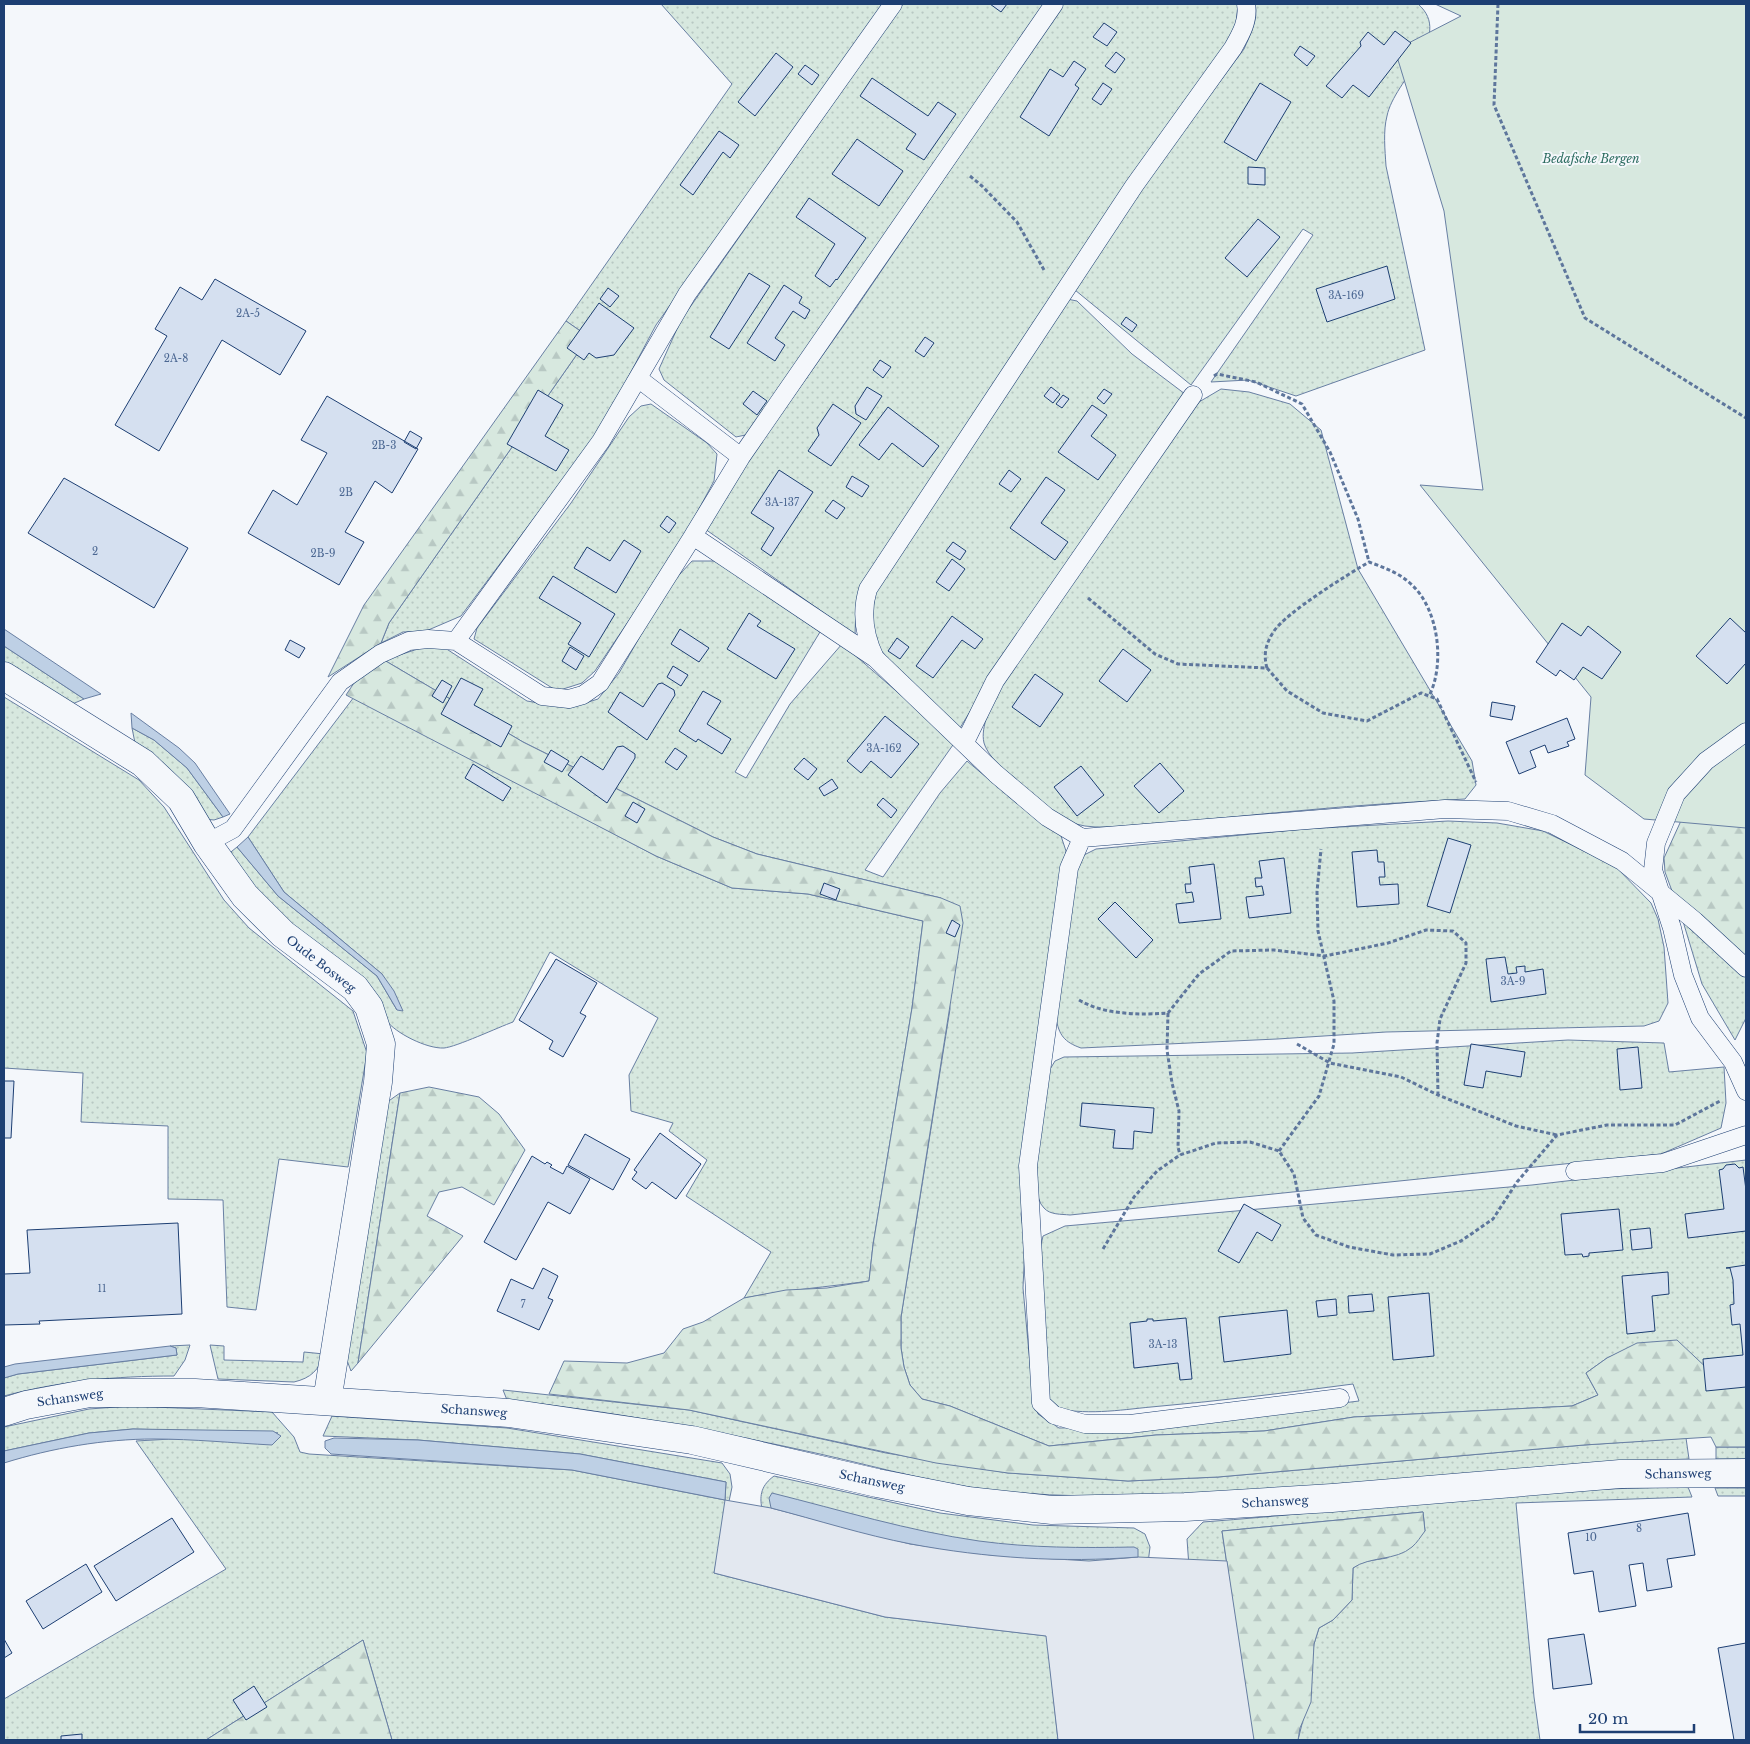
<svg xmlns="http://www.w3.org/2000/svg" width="1750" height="1744" font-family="'Libre Baskerville',serif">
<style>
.grass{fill:url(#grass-dots);stroke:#687fa3}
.forest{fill:url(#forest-firs);stroke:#687fa3}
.park{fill:#d7e8df;stroke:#687fa3}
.parking{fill:#e3e8f0;stroke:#687fa3}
.water{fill:#bed0e5;stroke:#687fa3}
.building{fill:#d5e0f0;stroke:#1d3f73}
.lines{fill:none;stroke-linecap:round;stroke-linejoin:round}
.lane-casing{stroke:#1d3f73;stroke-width:19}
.street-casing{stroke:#1d3f73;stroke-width:29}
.path{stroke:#5e769c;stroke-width:3;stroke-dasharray:4 2.5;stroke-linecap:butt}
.lane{stroke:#f4f7fb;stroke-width:18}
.street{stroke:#f4f7fb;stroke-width:28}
.labels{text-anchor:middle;stroke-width:4;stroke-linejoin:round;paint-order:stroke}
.number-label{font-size:10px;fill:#4b6792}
.park-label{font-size:12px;font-style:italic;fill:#2c6c60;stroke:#f4f7fb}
.street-label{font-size:12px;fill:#1d3f73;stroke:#f4f7fb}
</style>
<defs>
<pattern id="grass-dots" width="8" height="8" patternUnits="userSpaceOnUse" patternTransform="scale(1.25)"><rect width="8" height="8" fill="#d7e8df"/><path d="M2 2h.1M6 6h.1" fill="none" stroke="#b8c8c3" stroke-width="1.8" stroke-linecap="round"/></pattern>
<pattern id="forest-firs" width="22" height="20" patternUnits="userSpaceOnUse" patternTransform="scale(1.25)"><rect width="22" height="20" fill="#d7e8df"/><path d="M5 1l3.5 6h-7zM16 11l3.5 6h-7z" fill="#b8c8c3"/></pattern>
</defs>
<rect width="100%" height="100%" fill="#f4f7fb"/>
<path class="grass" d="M661,4h223l-228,321 -56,105 -139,186 -35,15 -23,1 -22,11 8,-20 200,-286 -23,-16 166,-237z
M903,4h142l-295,430 -14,3 -72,-57 -5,-11 22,-49z
M1063,4h175l-2,19 -7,16 -373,567 -1,29 -150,-106 13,-26 138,-195z
M1255,4h163c37,32 -24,76 -31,112 -4,15 -2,34 -1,50l39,184 -129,46 -48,-16 -37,2 102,-147 -10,-6 -112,156 -116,-95 64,-99 105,-142c6,-14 15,-30 11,-45z
M1067,299l10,2 55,53 53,40 -197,288 -28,46 -66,-63 -17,-19 -6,-22 5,-37z
M1221,389l28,3 41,12 31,26 37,139 114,192 4,24 -11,14c-53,3 -106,6 -158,11 -50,4 -98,10 -148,13 -23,1 -61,8 -83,1 -22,-7 -86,-58 -92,-81 -4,-17 8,-38 14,-54l177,-257 24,-30z
M651,404l56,39 10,11 -3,27 -35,65 -84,125 -13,12 -25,8 -83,-52 3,-11 94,-125 58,-86 12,-11z
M692,561h26l102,71 -85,140 11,6 44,-74 52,-60 113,98 -90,128 18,7 57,-84 27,-32 70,59 23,13 6,18 -45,363 4,29 -2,45 8,87 7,39 21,14 63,-1 81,-7 156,-19 -6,-17c-67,9 -134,17 -202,23 -31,3 -68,9 -99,0l-5,-9 -11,-131 7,-31 22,-10 467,-41 214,-25v193l-19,20 -106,-21 -14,6 -21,15 12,22 -26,11 -218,11 -90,14 -108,4 -107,11 -99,-40 -28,-7 -12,-14 -6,-18 -3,-19v-31l49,-308 -9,-111 -184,-44 -44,-17 -190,-95 -139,-82 40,-13 21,1 82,53 42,7 29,-9 21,-26 50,-87z
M4,646l80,53 -14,6 -66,-41z
M4,697l135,83 25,27 60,93 25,28 104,83 14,42 -19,114 -69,-8 -23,151 -29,-3 -4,-107 -55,-1v-73l-87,-4 2,-49 -79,-5z
M354,697l302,159 76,32 76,6 115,27 -11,87 -39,237 -4,36c-41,6 -83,9 -125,17l27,-46 -85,-56 21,-36 -38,-29 4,-8 -42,-12 -2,-36 29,-57 -108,-66 -37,70c-14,5 -57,25 -69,26 -17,1 -49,-15 -58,-28l-98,-94 -62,-70 11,-9 41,49 99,80 20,34 -15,-36 -98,-82 -36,-55z
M132,728l22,12 33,28 36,49 -9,3 -10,-1 -68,-71z
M1448,821l49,2 46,8 72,35 36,37 7,16 6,28 4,56 -9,18 -15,5 -258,6 -109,7 -196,9c-17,-6 -22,-13 -25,-30l20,-148 8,-15 12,-6 209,-20z
M1682,918l64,55v45l-11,22 -33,-56z
M1568,1040l96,3 5,29 55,-5 2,36 -5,25 -60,26 -591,61c-9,-1 -20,0 -26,-7 -19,-17 1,-111 5,-137l6,-10 9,-4 288,-4z
M400,1093l-42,270 -7,8 -6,-16 38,-250z
M190,1345l-5,15 -11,16c-58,0 -114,5 -170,20v-18l14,-4 159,-19 -1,-7 -6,-2z
M210,1345l14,1v14l79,2 1,-10 20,2c-5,16 -13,24 -30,28l-76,-3z
M503,1390l186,20 197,43 122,20 120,8 90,-4 366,-32 102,-7 3,21c-227,5 -454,52 -682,33 -63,-6 -125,-24 -187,-38 -104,-23 -207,-43 -313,-54z
M130,1406l142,6 22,25 6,15 9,2 263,16 153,30 1,-18 -146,-28 -162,-14 -95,-4 9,-20 175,12 215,35 8,11 2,13 -18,86 171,44 162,19 11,104h-666l-29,-100 -157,100h-202v-41l222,-130 -90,-128 142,-8 -145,-4 -44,4 -85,18v-24l85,-18z
M1716,1447h30v12h-30z
M774,1476l166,37 93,12 101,3 11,6 5,13 -2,16 -168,-3 -218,-51c-3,-15 0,-24 12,-33z
M1688,1487l4,10 -176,6 18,194 6,43h-242l6,-24 10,-72 5,-16 14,-8 19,-20 1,-32 9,-6 25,-4 38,-27 -2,-19 -201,19 31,209 -64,-173 -2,-28 16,-17c161,-12 323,-34 485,-35z
M1715,1488h31v8h-28z"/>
<path class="forest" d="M566,321l23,16 -200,286 -8,20 -53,34 36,-72z
M384,660l139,82 190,95 44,17 184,44 19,8 3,17 -62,394v31l3,19 6,18 12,14 28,7 99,40 107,-11 108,-4 90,-14 218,-11 26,-11 -12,-22 21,-15 30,-15 40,-3 35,33h15l19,-20v94h-30l-5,-10 -127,8 -366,32 -90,4 -120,-8 -72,-10 -247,-53 -140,-16 15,-33 63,2 37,-10 19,-24 20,-7 41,-24 42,-8 41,-2 42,-7 4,-36 39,-237 11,-87 -115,-27 -76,-6 -76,-32 -310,-161 8,-12z
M1746,750v207l-74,-66 -7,-19 -1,-14 26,-57z
M429,1087l50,10 20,17 26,36 -31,55 -32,-18 -23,5 -12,24 36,20 -105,127 42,-270z
M1423,1512l2,19c-4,5 -8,12 -13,16 -16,14 -42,9 -59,21l-1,32 -19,20 -14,8 -5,16 -3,58 -11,26 -2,12h-45l-31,-209z
M363,1640l29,100h-186z"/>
<path class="park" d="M1435,4h311v824l-102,-9 -59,-44 6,-78 -171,-212 63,5 -39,-279 -49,-161 66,-34z"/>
<path class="parking" d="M725,1500l46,8 139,36 81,11 98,6 49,-4 89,4 27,179h-196l-12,-104 -161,-19 -171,-44z"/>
<path class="water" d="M4,629l97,65 -17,5 -80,-53z
M131,713l48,35 16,15 35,51 -7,3 -36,-49 -33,-28 -22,-12z
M248,837l36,55 98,82 12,17 9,20 -6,-1 -20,-34 -99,-80 -41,-49z
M170,1346l6,2 1,7 -159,19 -14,4v-11l11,-3z
M133,1429l140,2 8,5 -9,9c-39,-2 -79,-6 -118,-6 -50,0 -102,9 -150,24v-12l85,-18z
M334,1438l84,2 162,14 146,28 -1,18 -153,-30 -241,-16 -6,-6v-7z
M772,1493c68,17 137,38 207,48 52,7 103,7 155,6l4,2v8c-75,6 -152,1 -227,-13 -47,-9 -94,-24 -140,-36l-2,-10z"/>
<path class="building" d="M990,4h17l-6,8z
M1104,23l13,9 -10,14 -14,-9z
M1395,31l16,12 -42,54 -16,-12 -11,13 -16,-12 35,-40 -1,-4 8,-10 16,13z
M1300,46l15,10 -8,10 -13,-11z
M1116,52l9,7 -10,14 -10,-7z
M776,53l17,14 -38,49 -17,-14z
M1074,61l12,8 -11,16 4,3 -30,48 -29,-19 30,-48 13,8z
M805,65l14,10 -7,10 -14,-11z
M872,78l56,38 10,-14 18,12 -32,46 -18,-11 10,-15 -56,-38z
M1103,83l9,6 -11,16 -9,-6z
M1260,83l31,19 -35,59 -32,-19z
M719,131l20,14 -9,13 -7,-6 -30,43 -13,-10z
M857,139l46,32 -24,35 -47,-32z
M1248,167l17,1v17l-17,-1z
M809,198l57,40 -29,42 -1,-1 -6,8 -15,-11 20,-32 -39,-27z
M1258,219l22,18 -33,40 -22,-19z
M1387,266l8,33 -68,23 -11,-33z
M749,273l21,13 -41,63 -19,-12z
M215,279l91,52 -26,44 -58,-35 -63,111 -44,-26 52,-89 -12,-7 25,-42 22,13z
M784,285l18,12 -3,6 11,7 -5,9 -12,-8 -18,27 10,7 -10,16 -28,-18z
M608,288l11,8 -9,11 -10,-8z
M599,303l35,25 -20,27 -18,3 -7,-5 -5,7 -17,-12z
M1126,317l11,8 -5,7 -11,-8z
M925,337l9,6 -10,14 -9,-6z
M880,360l11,7 -8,11 -10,-8z
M867,387l15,9 -16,24 -10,-6 -1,-8z
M1051,387l9,7 -7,9 -9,-7z
M1104,389l8,5 -8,10 -7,-6z
M538,390l25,15 -18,31 24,14 -13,21 -49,-27z
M753,391l14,10 -10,14 -14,-11z
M1063,395l6,4 -7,9 -6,-4z
M327,396l91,53 -26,44 -17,-12 -30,51 19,10 -25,43 -91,-52 25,-43 24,15 30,-52 -26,-13z
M833,404l28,19 -30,43 -23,-15 11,-16 -2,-7z
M1092,405l15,10 -16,21 25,19 -18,25 -40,-28z
M888,407l51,39 -16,21 -31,-24 -13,17 -20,-15z
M410,431l12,7 -6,11 -12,-7z
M779,470l34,22 -42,64 -10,-7 13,-21 -23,-15z
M1009,470l12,9 -10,13 -12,-8z
M852,476l17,10 -7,11 -16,-10z
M1046,477l19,13 -24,33 27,19 -13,18 -45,-32z
M64,478l124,70 -34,60 -126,-75z
M833,500l12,8 -8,11 -12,-8z
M667,516l9,7 -7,10 -9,-7z
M624,540l17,11 -25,42 -42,-25 13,-21 23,14z
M953,542l13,9 -6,9 -14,-9z
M952,559l13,10 -16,22 -13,-9z
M553,576l62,38 -26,43 -21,-13 13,-21 -42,-25z
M749,613l12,8 -4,5 38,23 -19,30 -49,-30z
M952,616l31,23 -8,10 -13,-9 -29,38 -17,-12z
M1730,618l16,15v30l-19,21 -31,-28z
M1562,623l19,13 7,-10 33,26 -19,27 -19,-12 -9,13 -14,-10 -4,6 -20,-14z
M680,629l29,19 -10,14 -28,-18z
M897,638l12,9 -9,12 -12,-8z
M290,640l15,8 -6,10 -14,-8z
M570,647l14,9 -8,14 -14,-9z
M1123,649l28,21 -24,32 -28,-21z
M673,666l15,9 -7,11 -14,-9z
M1035,674l28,20 -23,33 -28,-20z
M461,678l22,11 -9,16 38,21 -11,21 -60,-33z
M442,680l10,6 -9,17 -11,-7z
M662,683l12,7 1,5 -28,45 -39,-28 12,-20 23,15 15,-23z
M703,691l18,10 -14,23 24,15 -9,15 -24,-15 -2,3 -17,-11z
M1492,702l23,4 -3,14 -22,-4z
M885,716l34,28 -28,34 -20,-17 -10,12 -14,-12z
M1567,718l8,21 -8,3 2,4 -21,7 -3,-8 -15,6 6,16 -17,7 -13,-32z
M623,746l12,8v4l-28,45 -39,-28 13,-19 22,14 14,-23z
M675,748l12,8 -10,14 -12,-8z
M551,750l18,11 -7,11 -18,-10z
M804,758l13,11 -9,11 -14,-11z
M1160,763l24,28 -25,22 -25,-27z
M473,764l38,24 -8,13 -38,-23z
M1081,766l23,29 -27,21 -23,-29z
M832,779l6,9 -14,8 -5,-8z
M883,798l14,12 -6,8 -14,-13z
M633,802l12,7 -8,14 -12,-7z
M1448,838l23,7 -21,68 -23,-7z
M1377,850l1,12h6l1,15h-6l1,8 18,-1 1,20 -42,3 -5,-55z
M1284,858l7,55 -42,5 -3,-21 18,-2 -2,-9 -6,1 -1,-9h7l-3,-17z
M1214,864l7,55 -42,4 -3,-19 18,-2 -2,-10 -6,1 -1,-9h6l-2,-17z
M824,883l16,6 -4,11 -16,-6z
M1115,902l38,38 -17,18 -38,-39z
M952,920l8,5 -5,12 -9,-4z
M1505,957l3,17 9,-1 -1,-6 9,-1v6l18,-3 3,25 -55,8 -5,-43z
M556,959l41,24 -17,30 6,3 -23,41 -14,-8 4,-8 -34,-21z
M1471,1044l54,8 -4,25 -35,-6 -3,17 -19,-3z
M1638,1047l4,41 -22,2 -3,-41z
M4,1081h10l-3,57h-7z
M1082,1103l72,5 -2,25 -18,-2 -1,18 -20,-1 2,-18 -35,-4z
M660,1133l41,31 -25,35 -24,-17 -6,7 -14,-10 5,-7 -3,-2z
M585,1134l45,25 -17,31 -45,-25z
M532,1156l13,8 2,-2 5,3 -2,2 13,7 4,-8 23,13 -20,35 -22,-12 -32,58 -32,-18z
M1735,1164l4,4 4,-1 3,23v41l-58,7 -3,-24 39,-5 -5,-39 4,-1 3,-4z
M1244,1204l37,21 -9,16 -15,-9 -18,31 -21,-12z
M1619,1209l4,41 -34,3v3l-6,1 -1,-3 -17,1 -4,-41z
M178,1223l4,91 -143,7 1,3 -36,1v-51l26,-1 -3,-43z
M1650,1228l2,20 -20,2 -2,-20z
M1746,1265v122l-40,4 -3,-32 40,-4 -3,-31 -8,1 -2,-20 4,-1 -1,-24 -3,-12h-4z
M543,1268l15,8 -10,22 5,2 -14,30 -42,-19 14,-32 22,10z
M1668,1272l1,22 -17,2 3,35 -28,3 -5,-58z
M1429,1293l5,63 -41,4 -5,-63z
M1372,1294l2,17 -25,2 -1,-17z
M1336,1299l1,16 -19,2 -2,-16z
M1287,1310l4,44 -67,8 -5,-45z
M1186,1318l6,61 -12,1 -2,-17 -44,5 -4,-45 17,-2v-2h6v2z
M1688,1513l7,42 -28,4 5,28 -25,4 -4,-28 -14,2 7,41 -37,6 -6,-41 -19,3 -6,-41z
M172,1518l22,34 -78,49 -22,-35z
M86,1564l16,28 -59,37 -17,-28z
M1584,1634l8,50 -39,5 -5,-50z
M4,1639l8,14 -8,5z
M1746,1643v97h-12l-16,-92z
M254,1686l13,21 -21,13 -13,-20z
M82,1734v6h-21v-4z"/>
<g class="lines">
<g class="lane-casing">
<path id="lane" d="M893,4l-206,290 -86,147 -145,200 86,55 27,3 14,-4 17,-12 93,-147 182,122 121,116 51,43 35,21 363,-29 63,2 44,13 70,37 73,60 51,47
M639,379l102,78
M693,536l48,-79 313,-453
M875,658c-11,-23 -14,-46 -7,-69l266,-403 99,-138c8,-14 16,-28 13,-44
M1746,732l-40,29 -30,33 -20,49 -3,27 19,58 11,47 17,43 33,44 13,29
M965,742l30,-61 198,-286
M1082,838l-13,30 -41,298 13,237 13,12 31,9h45l210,-26
M207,843l26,-14 107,-147 40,-28 29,-13 19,-2 28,2
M1575,1171l88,-8 83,-28"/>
</g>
<g class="street-casing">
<path id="street" d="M4,676l139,87 38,36 26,44 38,53 38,38 72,54 14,19 12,37 -3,38 -51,319
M4,1412l22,-7 64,-12h105l314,20 183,27 185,43 91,18 84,9 133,-3 147,-9 288,-24 126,-1"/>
</g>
<path class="path" d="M1498,4l-4,101 91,213 161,100
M970,176l12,10 35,36 27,48
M1214,376l3,-2 39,8 46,22 28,48 28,67 11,43
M1088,598l67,56 23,10 89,4 20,23 36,22 44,8 54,-28 16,6 39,83
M1267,668c-4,-14 -1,-25 7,-37 13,-19 73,-56 95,-69 16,6 31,11 43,23 27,25 33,80 17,111
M1079,1000c25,15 61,15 89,13l31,-39 32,-23 43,-1 51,6 63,-13 38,-13 27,1 13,12v20l-26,56 -3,24 1,52
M1168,1013l-1,37 5,33 7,28 -1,36 2,8
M1297,1044l33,19 71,14 37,18 78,31 41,9
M1279,1151l40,-55 15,-52v-43l-16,-70 -1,-39 4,-43
M1103,1249l31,-52 23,-26 23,-16 36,-12 34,-1 29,9 15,23 9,44 13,17 33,12 44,8 37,-1 31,-13 32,-22 24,-37 40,-47 50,-10h68l45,-24"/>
<use href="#lane" class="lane"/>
<use href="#street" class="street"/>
</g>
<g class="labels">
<g class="number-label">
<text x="1346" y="299">3A-169</text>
<text x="248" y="317">2A-5</text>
<text x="176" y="362">2A-8</text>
<text x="384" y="449">2B-3</text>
<text x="346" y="496">2B</text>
<text x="782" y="506">3A-137</text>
<text x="95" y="555">2</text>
<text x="323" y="557">2B-9</text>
<text x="884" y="752">3A-162</text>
<text x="1513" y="985">3A-9</text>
<text x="102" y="1292">11</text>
<text x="523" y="1308">7</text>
<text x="1163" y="1348">3A-13</text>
<text x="1639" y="1532">8</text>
<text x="1591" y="1541">10</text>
</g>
<g class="park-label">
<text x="1591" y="163">Bedafsche Bergen</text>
</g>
<g class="street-label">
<text transform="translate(321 964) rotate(38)" y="4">Oude Bosweg</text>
<text transform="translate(70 1398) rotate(-8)" y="4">Schansweg</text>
<text transform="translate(474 1411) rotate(4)" y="4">Schansweg</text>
<text transform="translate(1678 1474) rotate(-1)" y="4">Schansweg</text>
<text transform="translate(872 1481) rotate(12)" y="4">Schansweg</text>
<text transform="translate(1275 1502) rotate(-3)" y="4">Schansweg</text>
</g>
</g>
<rect width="1750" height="1744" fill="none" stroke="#1d3f73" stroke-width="10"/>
<path d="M1580 1724v8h114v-8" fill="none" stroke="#1d3f73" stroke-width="2.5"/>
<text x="1588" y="1724" font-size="15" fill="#1d3f73" stroke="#f4f7fb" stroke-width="4" paint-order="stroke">20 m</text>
</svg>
